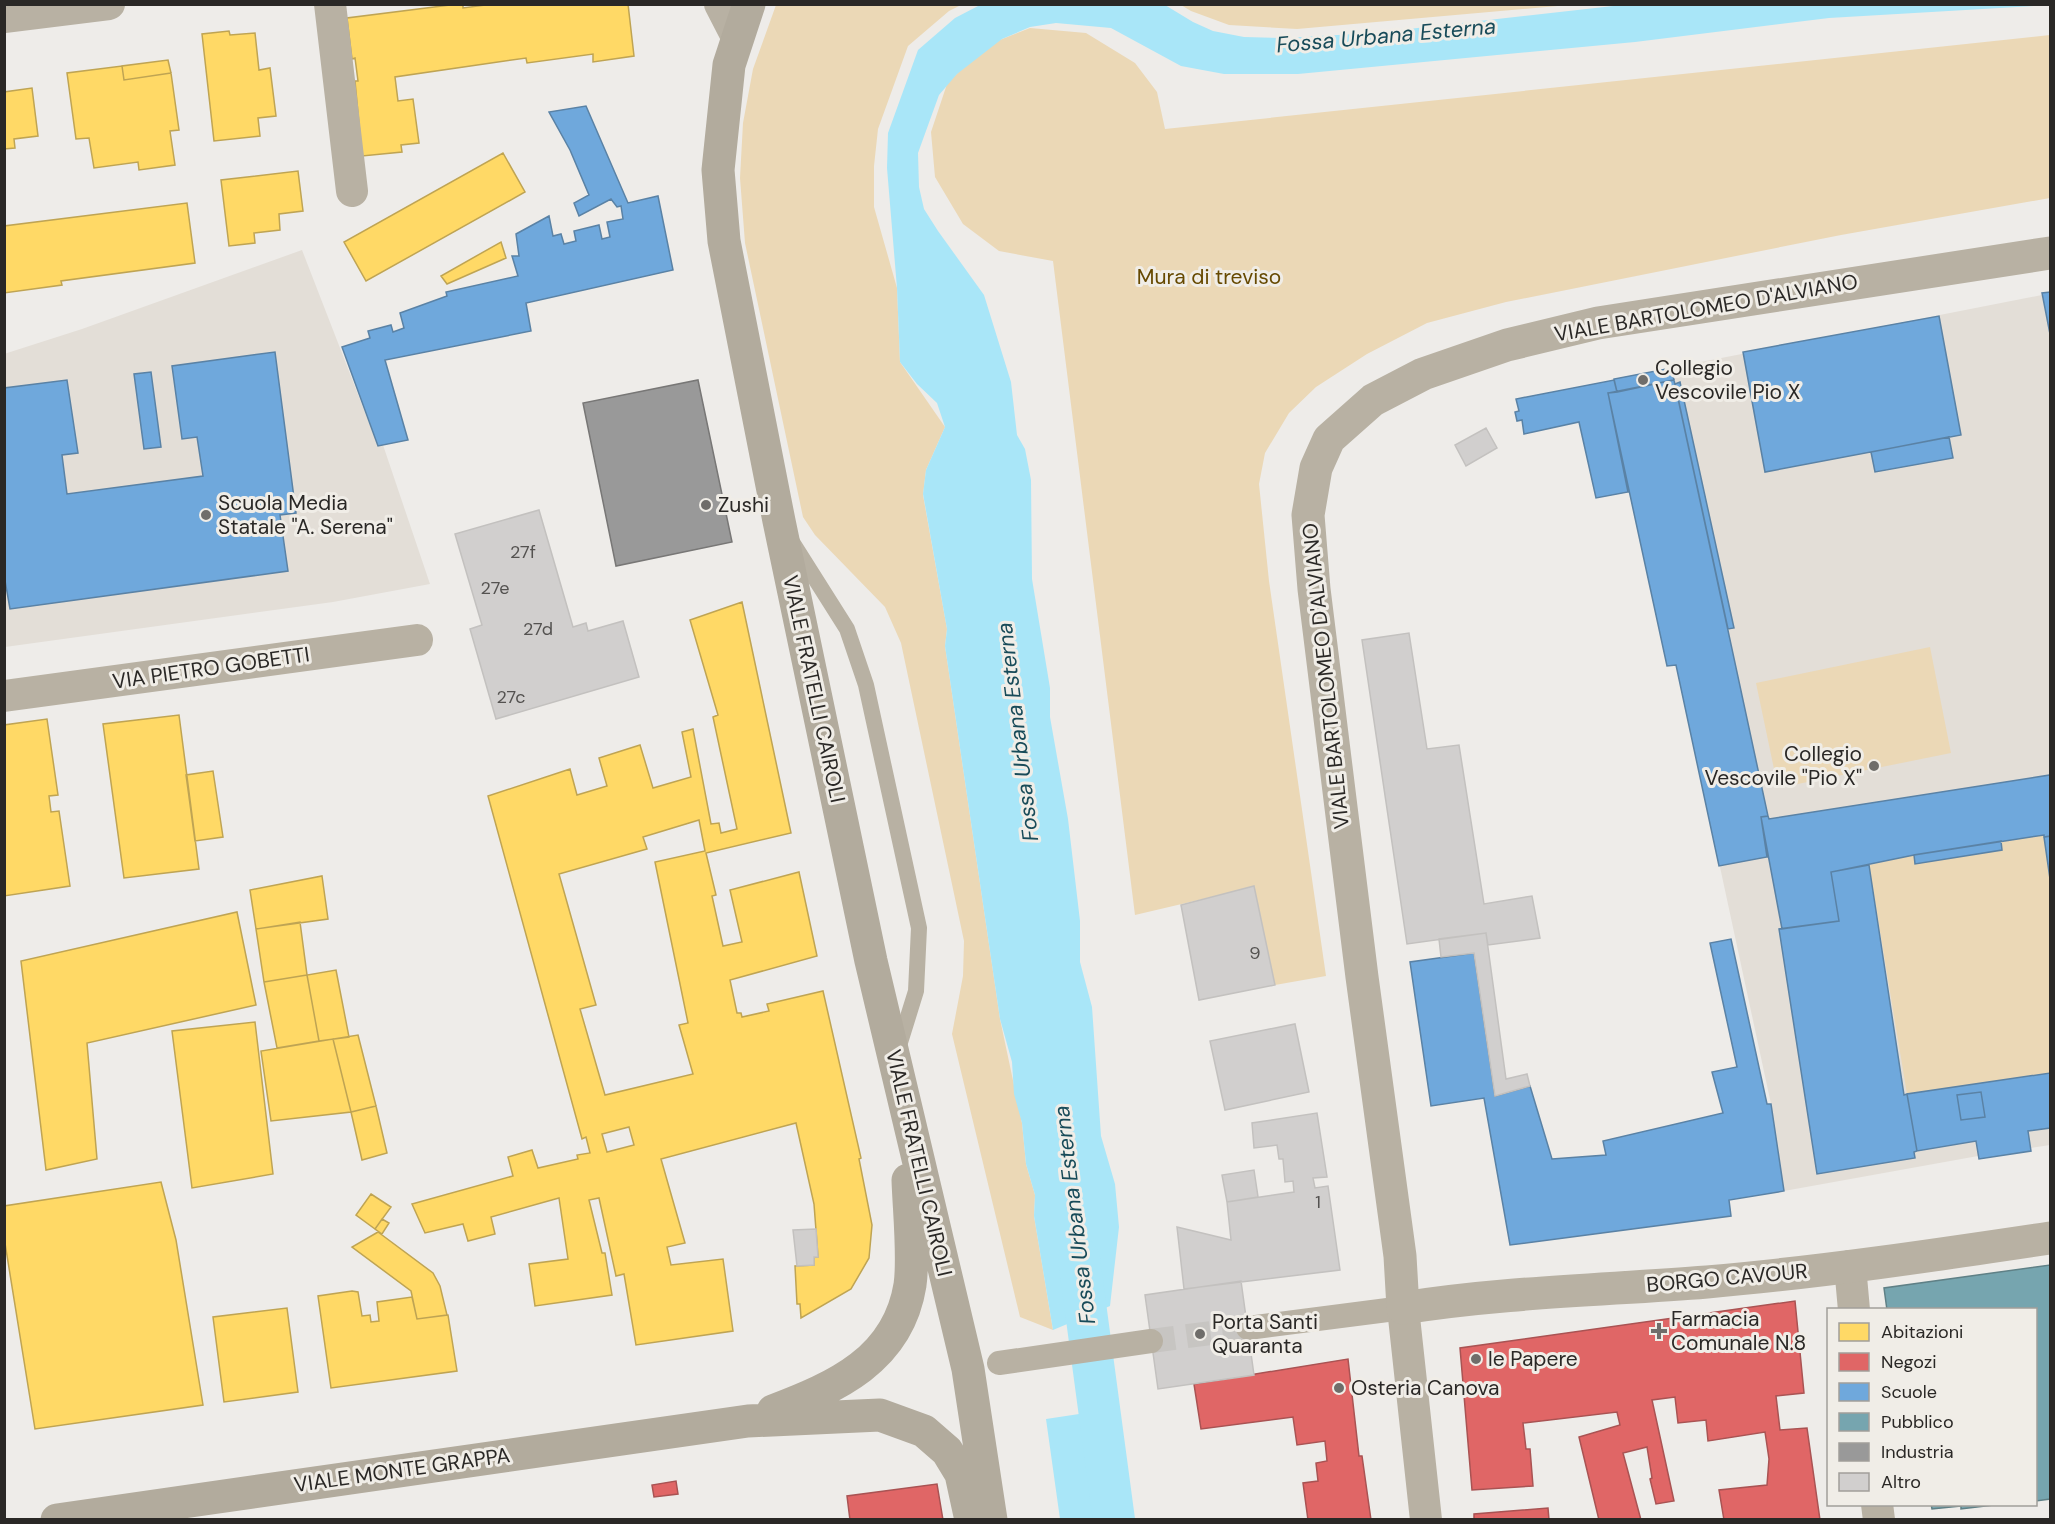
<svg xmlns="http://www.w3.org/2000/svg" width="2055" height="1524" font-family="'DM Sans',sans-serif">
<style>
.built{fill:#e3ded7}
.green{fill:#ebd8b6}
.water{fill:#a9e6f8}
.homes{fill:#ffd966;stroke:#bfa453;stroke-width:1.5;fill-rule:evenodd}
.shops{fill:#e06666;stroke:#a95353;stroke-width:1.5}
.schools{fill:#6fa8dc;stroke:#5a82a5;stroke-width:1.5;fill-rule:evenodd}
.public{fill:#76a5af;stroke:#5f8086;stroke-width:1.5}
.industry{fill:#999;stroke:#787776;stroke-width:1.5}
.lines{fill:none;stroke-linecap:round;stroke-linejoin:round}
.canal{stroke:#a9e6f8;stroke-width:42}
.building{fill:#d1cfce;stroke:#c3c1bf;stroke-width:1.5}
.pedestrian-tunnel{stroke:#c7c5c2;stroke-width:24;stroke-dasharray:24 12;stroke-linecap:butt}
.service{stroke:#b8b1a3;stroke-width:16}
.pedestrian{stroke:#b8b1a3;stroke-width:24}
.minor{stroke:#b8b1a3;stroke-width:32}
.tertiary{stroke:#b8b1a3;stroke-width:33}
.primary{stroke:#b2ab9d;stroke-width:33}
.poi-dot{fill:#6f6d6a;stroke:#f0ede7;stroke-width:2}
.labels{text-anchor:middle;stroke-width:6;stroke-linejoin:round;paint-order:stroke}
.number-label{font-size:18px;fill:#545250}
.park-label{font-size:21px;fill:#664901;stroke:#f0ede7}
.street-label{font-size:21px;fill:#2a2826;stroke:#f0ede7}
.poi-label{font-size:21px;fill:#2a2826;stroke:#f0ede7;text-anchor:start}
.water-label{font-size:22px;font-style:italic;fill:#184b59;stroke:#f0ede7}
</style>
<rect width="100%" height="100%" fill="#eeece9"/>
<path class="built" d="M302,250l76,196 5,-1 47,139 -97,18 -328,45 -1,-293 78,-25z
M2042,295l8,39v811l-19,3v3l-52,8 -1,-3 -194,35 -13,-87 -51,-237 -44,-202 -9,1 -38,-174 -33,6 -17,-76 -55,12 -2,-14 -5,1 -2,-9 99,-33z"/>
<path class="green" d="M776,5h185l-12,6 -41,35 -30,83 -4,37v41l23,81 3,74 45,65 -19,43 -3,25 24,134 -2,17 55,373 22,104 4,41 9,31 -1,21 19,114 -33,-13 -68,-283 11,-58 1,-35 -63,-298 -16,-36 -70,-72 -12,-18 -58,-274 -5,-65 3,-55 10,-54z
M1181,5v-1l388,1 -272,24 -68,-4 -38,-14z
M1030,28l56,5 49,30 22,29 8,37 885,-94v163l-209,37 -335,67 -79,21 -60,31 -51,33 -27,26 -24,40 -6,31 10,97 57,395 -51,9 -21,-98 -119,28 -82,-654 -54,-10 -36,-27 -28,-47 -4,-45 16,-48 35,-37z
M1930,647l21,106 -173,35 -22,-105z
M2044,835l6,44v194l-143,21 -38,-229 45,-10 1,9 87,-14 -1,-9z"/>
<path class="water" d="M1631,4l418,1 -220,13 -194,24 -337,32h-74l-43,-8 -70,-38 -55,-5 -26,4 -28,12 -45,35 -18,21 -21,58 1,34 5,22 14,22 46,64 27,87 6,53 8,14 6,31 1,99 18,109v29l18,102 12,102v41l12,45 9,129 14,48 4,43 -9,79 -57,24 -19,-114 1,-21 -9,-31 -4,-41 -8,-29 -2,-32 -12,-43 -55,-373 2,-17 -24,-135 3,-24 19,-43 -8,-24 -20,-19 -17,-22 -3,-74 -10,-120 1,-35 30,-83 37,-32 25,-13h185l28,17 20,9 31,6 40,1 89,-5z
M1119,1408l12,111h-71l-14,-100z"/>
<path class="homes" d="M458,4h5v4l30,-4h135l6,52 -41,6v-8l-66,9 -1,-5 -131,19 3,24 15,-2 6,44 -18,2 1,7 -40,4 -7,-75h3l-3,-23 -3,1 -5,-41z
M229,31l1,4 25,-2 4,37 11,-2 6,48 -18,2 2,18 -46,5 -12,-107z
M168,60l3,13 -47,7 -2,-14z
M122,66l2,14 47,-7 8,57 -9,1 5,34 -36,5 -1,-8 -44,6 -5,-30 -13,1 -9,-66z
M32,88l6,48 -24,3 1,9 -11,1v-57z
M503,153l22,39 -159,89 -22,-39z
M298,171l5,40 -24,3 1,16 -26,3 1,10 -26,3 -8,-66z
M187,203l8,60 -134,18 1,4 -58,8v-67z
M501,242l5,16 -59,26 -6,-8z
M742,602l49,231 -85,20 10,42 -4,1 11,50 19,-4 -12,-52 69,-18 18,84 -87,24 7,33h4l1,4 27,-6 -2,-7 56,-13 38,167 -2,1 13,66 -3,33 -18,31 -50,29 -1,-14h-3l-2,-38 19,-1v-8h4l-4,-53 -18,-81 -135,36 24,84 -18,4 4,18 52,-6 10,72 -97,14 -12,-71 -8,2 -17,-78 -10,2 13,53h3l7,42 -77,11 -6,-42 39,-5 -9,-61 -68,19 4,17 -27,7 -5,-17 -38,9 -13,-29 101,-28 -5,-19 24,-7 6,18 40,-9 -1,-4 13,-2 -4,-16 -4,2 -94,-343 82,-27 7,26 30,-9 -8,-28 41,-13 13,43 38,-11 -9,-45 11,-3 18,95 8,-1 2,10 16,-4 -24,-112 5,-2 -28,-95zM699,820l6,31 -50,11 33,161 -9,2 14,49 -88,21 -25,-86 16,-4 -37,-131 88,-25 -4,-12zM629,1127l5,18 -27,7 -5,-18z
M179,715l20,154 -75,9 -21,-154z
M47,719l11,76 -9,1 2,16 8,-1 11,75 -66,10v-171z
M213,771l10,66 -28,4 -9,-66z
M322,876l6,43 -72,10 -6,-39z
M237,912l19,93 -169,38 10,116 -51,11 -25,-209z
M300,922l7,53 -43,7 -8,-53z
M336,970l13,67 -30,4 -12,-66z
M307,975l12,66 -42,7 -13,-66z
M255,1022l18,152 -81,14 -20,-157z
M358,1035l18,71 -25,6 -18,-73z
M333,1039l18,73 -80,9 -10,-70z
M376,1106l11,47 -25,7 -11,-48z
M161,1182l15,58 27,165 -168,24 -31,-192v-31z
M371,1194l20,13 -16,22 -19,-14z
M382,1219l7,4 -7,11 -7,-5z
M378,1232l55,41 7,13 7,29 -30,4 -6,-28 -59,-44z
M352,1291l6,1 4,24 8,-1 1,7 8,-1 -2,-19 35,-5 5,22 31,-4 9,56 -126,17 -13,-92z
M287,1308l11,84 -74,10 -11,-85z"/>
<path class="shops" d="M1795,1301l9,92 -28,3 4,34 27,-2 13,92h-96l-5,-30 48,-5 2,-26 -4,-27 -57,9 -2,-21 -28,3 -3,-26 -23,3 22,101 -18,3 -6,-25 2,-1 -5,-31 -24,6 18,67h-42l-20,-83 41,-12 -3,-13 -94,11 3,26h4l3,37 -61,4 -12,-142z
M1348,1359l11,97h3l9,64h-63l-5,-37 15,-2 -2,-18 11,-2 -2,-20 -28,4 -4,-28 -92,12 -7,-45z
M676,1481l2,13 -24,3 -2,-12z
M937,1484l6,36h-93l-3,-24z
M1548,1508l1,12h-75v-6z"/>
<path class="schools" d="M586,106l42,97 30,-7 15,74 -147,33 5,28 -146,29 23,80 -30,6 -36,-99 28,-9 -2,-7 23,-6 2,7 11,-4 -4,-15 47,-17 -1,-4 72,-16 -6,-20h7l-3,-22 33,-18 4,20 8,-2 3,10 12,-3 -2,-10 25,-6 3,14 8,-2 -3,-15 16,-3 -2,-13 -4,1 -6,-8 -32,17 -5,-13 15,-8 -19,-45 -21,-38z
M2050,292v42l-8,-41z
M1939,316l22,119 -196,37 -22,-120z
M275,352l21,161 -16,2 8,56 -278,38 -6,-34v-187l63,-8 11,73 -16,2 5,39 136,-18 -6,-39 -15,2 -10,-73z
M1671,368l3,12 -57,12 -3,-13z
M151,372l10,75 -17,2 -10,-75z
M1614,380l3,12 -9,1 20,99 -32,6 -17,-76 -55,12 -2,-14 -5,1 -2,-9 4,-1 -3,-12z
M1674,380l94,436 -7,1 6,40 -48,9 -43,-201 -9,1 -59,-273z
M1680,382l54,246 -6,1 -53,-245z
M1949,437l4,21 -78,14 -4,-20z
M2050,775v61l-6,1v-2l-130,20 -83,17 8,49 -57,8 -21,-112 7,-1 1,3z
M2050,836v43l-6,-42z
M2001,841l1,9 -87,14 -1,-9z
M1869,865l35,230 3,-1 10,57 -3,1 1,6 -98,16 -38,-245 60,-8 -8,-49z
M1731,939l36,165h4l13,87 -55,9 2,16 -221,29 -26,-147 -53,8 -21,-144 64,-9 21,143 35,-10 22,73 54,-4 -3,-14 120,-28 -11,-41 25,-5 -27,-124z
M2050,1073v55l-22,3 3,20 -52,8 -3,-18 -59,10 -10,-57zM1981,1092l4,25 -24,3 -4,-25z
M1981,1092l4,25 -24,3 -4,-25z"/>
<path class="public" d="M2050,1265v234l-14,2v-191h-149l-3,-22z
M1931,1504h71l-41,5v-3l-29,3z"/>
<path class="industry" d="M698,380l34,162 -116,24 -33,-163z"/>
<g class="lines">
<path class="canal" d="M1079,1259l35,261"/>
</g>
<path class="building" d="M1486,428l11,20 -31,18 -11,-21z
M539,510l34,117 13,-4 2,8 35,-10 16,56 -143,42 -26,-90 12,-4 -27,-91z
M1409,633l18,116 32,-4 25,159 48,-8 8,42 -52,7 -2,-12 -79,11 -45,-304z
M1254,886l21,99 -76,15 -18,-95z
M1486,933l20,146 21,-5 3,12 -35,10 -21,-143 -33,4 -2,-18z
M1295,1024l14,68 -84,18 -15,-69z
M1317,1113l10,64 -14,1 2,10 13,-2 12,84 -156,19 -7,-62 54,13 -4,-38 67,-10 -1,-11 -8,1 -2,-23h-4l-2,-14 -23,3 -2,-25z
M1254,1170l4,27 -31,5 -5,-27z
M816,1229l2,28h-4v8l-17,1 -4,-36z
M1241,1281l13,94 -96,14 -13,-94z"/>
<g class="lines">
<path class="pedestrian-tunnel" d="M1151,1341l97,-13"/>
<path class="service" d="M792,542l55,87 19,56 53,243 -3,63 -18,58"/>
<path class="pedestrian" d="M1248,1328l155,-20
M999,1363l152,-22"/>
<path class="minor" d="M330,4l22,187
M720,4l17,33
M4,17l105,-13
M4,696l413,-56
M1850,1266l4,44
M1403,1308l23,212
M1877,1504l2,16"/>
<path class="tertiary" d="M2050,253l-452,70 -91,22 -84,29 -50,26 -44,39 -13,29 -8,47 6,74 48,388 38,279 3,52c101,-16 203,-18 304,-26 115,-10 229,-27 343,-44"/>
<path class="primary" d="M749,4l-20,61 -11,105 6,71 55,280 92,440 97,408 23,151
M773,1411c63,-24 125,-51 137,-126 4,-28 -1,-75 -2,-105
M57,1520l691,-99 132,-6 44,16 23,20 14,23 10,46"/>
</g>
<g class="poi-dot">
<circle cx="1643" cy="380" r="6"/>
<circle cx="706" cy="505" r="6"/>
<circle cx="206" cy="515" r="6"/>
<circle cx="1874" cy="766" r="6"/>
<path d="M1656 1322h6v6h6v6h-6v6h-6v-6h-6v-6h6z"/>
<circle cx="1200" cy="1334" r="6"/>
<circle cx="1476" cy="1359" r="6"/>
<circle cx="1339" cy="1388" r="6"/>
</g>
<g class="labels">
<g class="number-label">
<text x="523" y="558">27f</text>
<text x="495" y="594">27e</text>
<text x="538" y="635">27d</text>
<text x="511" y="703">27c</text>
<text x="1255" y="959">9</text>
<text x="1318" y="1208">1</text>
</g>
<g class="park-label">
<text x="1209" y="284">Mura di treviso</text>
</g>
<g class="street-label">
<text transform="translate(1706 308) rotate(-10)" y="7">VIALE BARTOLOMEO D'ALVIANO</text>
<text transform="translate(211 668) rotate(-8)" y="7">VIA PIETRO GOBETTI</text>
<text transform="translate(1326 676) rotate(-96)" y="7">VIALE BARTOLOMEO D'ALVIANO</text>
<text transform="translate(814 689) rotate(78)" y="7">VIALE FRATELLI CAIROLI</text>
<text transform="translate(919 1163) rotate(77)" y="7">VIALE FRATELLI CAIROLI</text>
<text transform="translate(1727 1278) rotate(-5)" y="7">BORGO CAVOUR</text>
<text transform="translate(402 1470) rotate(-8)" y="7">VIALE MONTE GRAPPA</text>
</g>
<g class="poi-label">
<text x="1655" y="375">Collegio<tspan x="1655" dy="24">Vescovile Pio X</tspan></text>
<text x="218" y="510">Scuola Media<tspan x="218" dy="24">Statale "A. Serena"</tspan></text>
<text x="718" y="512">Zushi</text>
<text x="1862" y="761" text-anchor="end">Collegio<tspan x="1862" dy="24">Vescovile "Pio X"</tspan></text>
<text x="1671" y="1326">Farmacia<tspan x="1671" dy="24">Comunale N.8</tspan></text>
<text x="1212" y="1329">Porta Santi<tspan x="1212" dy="24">Quaranta</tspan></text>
<text x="1488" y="1366">le Papere</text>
<text x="1351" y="1395">Osteria Canova</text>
</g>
<g class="water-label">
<text transform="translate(1386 35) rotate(-5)" y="8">Fossa Urbana Esterna</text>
<text transform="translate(1017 732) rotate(-97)" y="8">Fossa Urbana Esterna</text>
<text transform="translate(1074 1215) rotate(-97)" y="8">Fossa Urbana Esterna</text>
</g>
</g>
<rect width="2055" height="1524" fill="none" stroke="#2a2826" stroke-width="12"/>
<rect x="1827" y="1308" width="210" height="198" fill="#f0ede7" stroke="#a19e9a" stroke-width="1.5"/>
<rect x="1839" y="1323" width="30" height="18" fill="#ffd966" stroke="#a19e9a" stroke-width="1.5"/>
<text x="1881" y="1338" font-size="18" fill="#2a2826">Abitazioni</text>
<rect x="1839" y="1353" width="30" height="18" fill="#e06666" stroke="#a19e9a" stroke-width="1.5"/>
<text x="1881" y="1368" font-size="18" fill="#2a2826">Negozi</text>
<rect x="1839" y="1383" width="30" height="18" fill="#6fa8dc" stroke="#a19e9a" stroke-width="1.5"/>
<text x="1881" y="1398" font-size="18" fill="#2a2826">Scuole</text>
<rect x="1839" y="1413" width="30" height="18" fill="#76a5af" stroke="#a19e9a" stroke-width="1.5"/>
<text x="1881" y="1428" font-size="18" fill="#2a2826">Pubblico</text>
<rect x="1839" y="1443" width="30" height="18" fill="#999999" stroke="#a19e9a" stroke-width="1.5"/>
<text x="1881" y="1458" font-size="18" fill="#2a2826">Industria</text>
<rect x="1839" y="1473" width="30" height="18" fill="#d1cfce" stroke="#a19e9a" stroke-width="1.5"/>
<text x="1881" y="1488" font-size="18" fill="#2a2826">Altro</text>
</svg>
